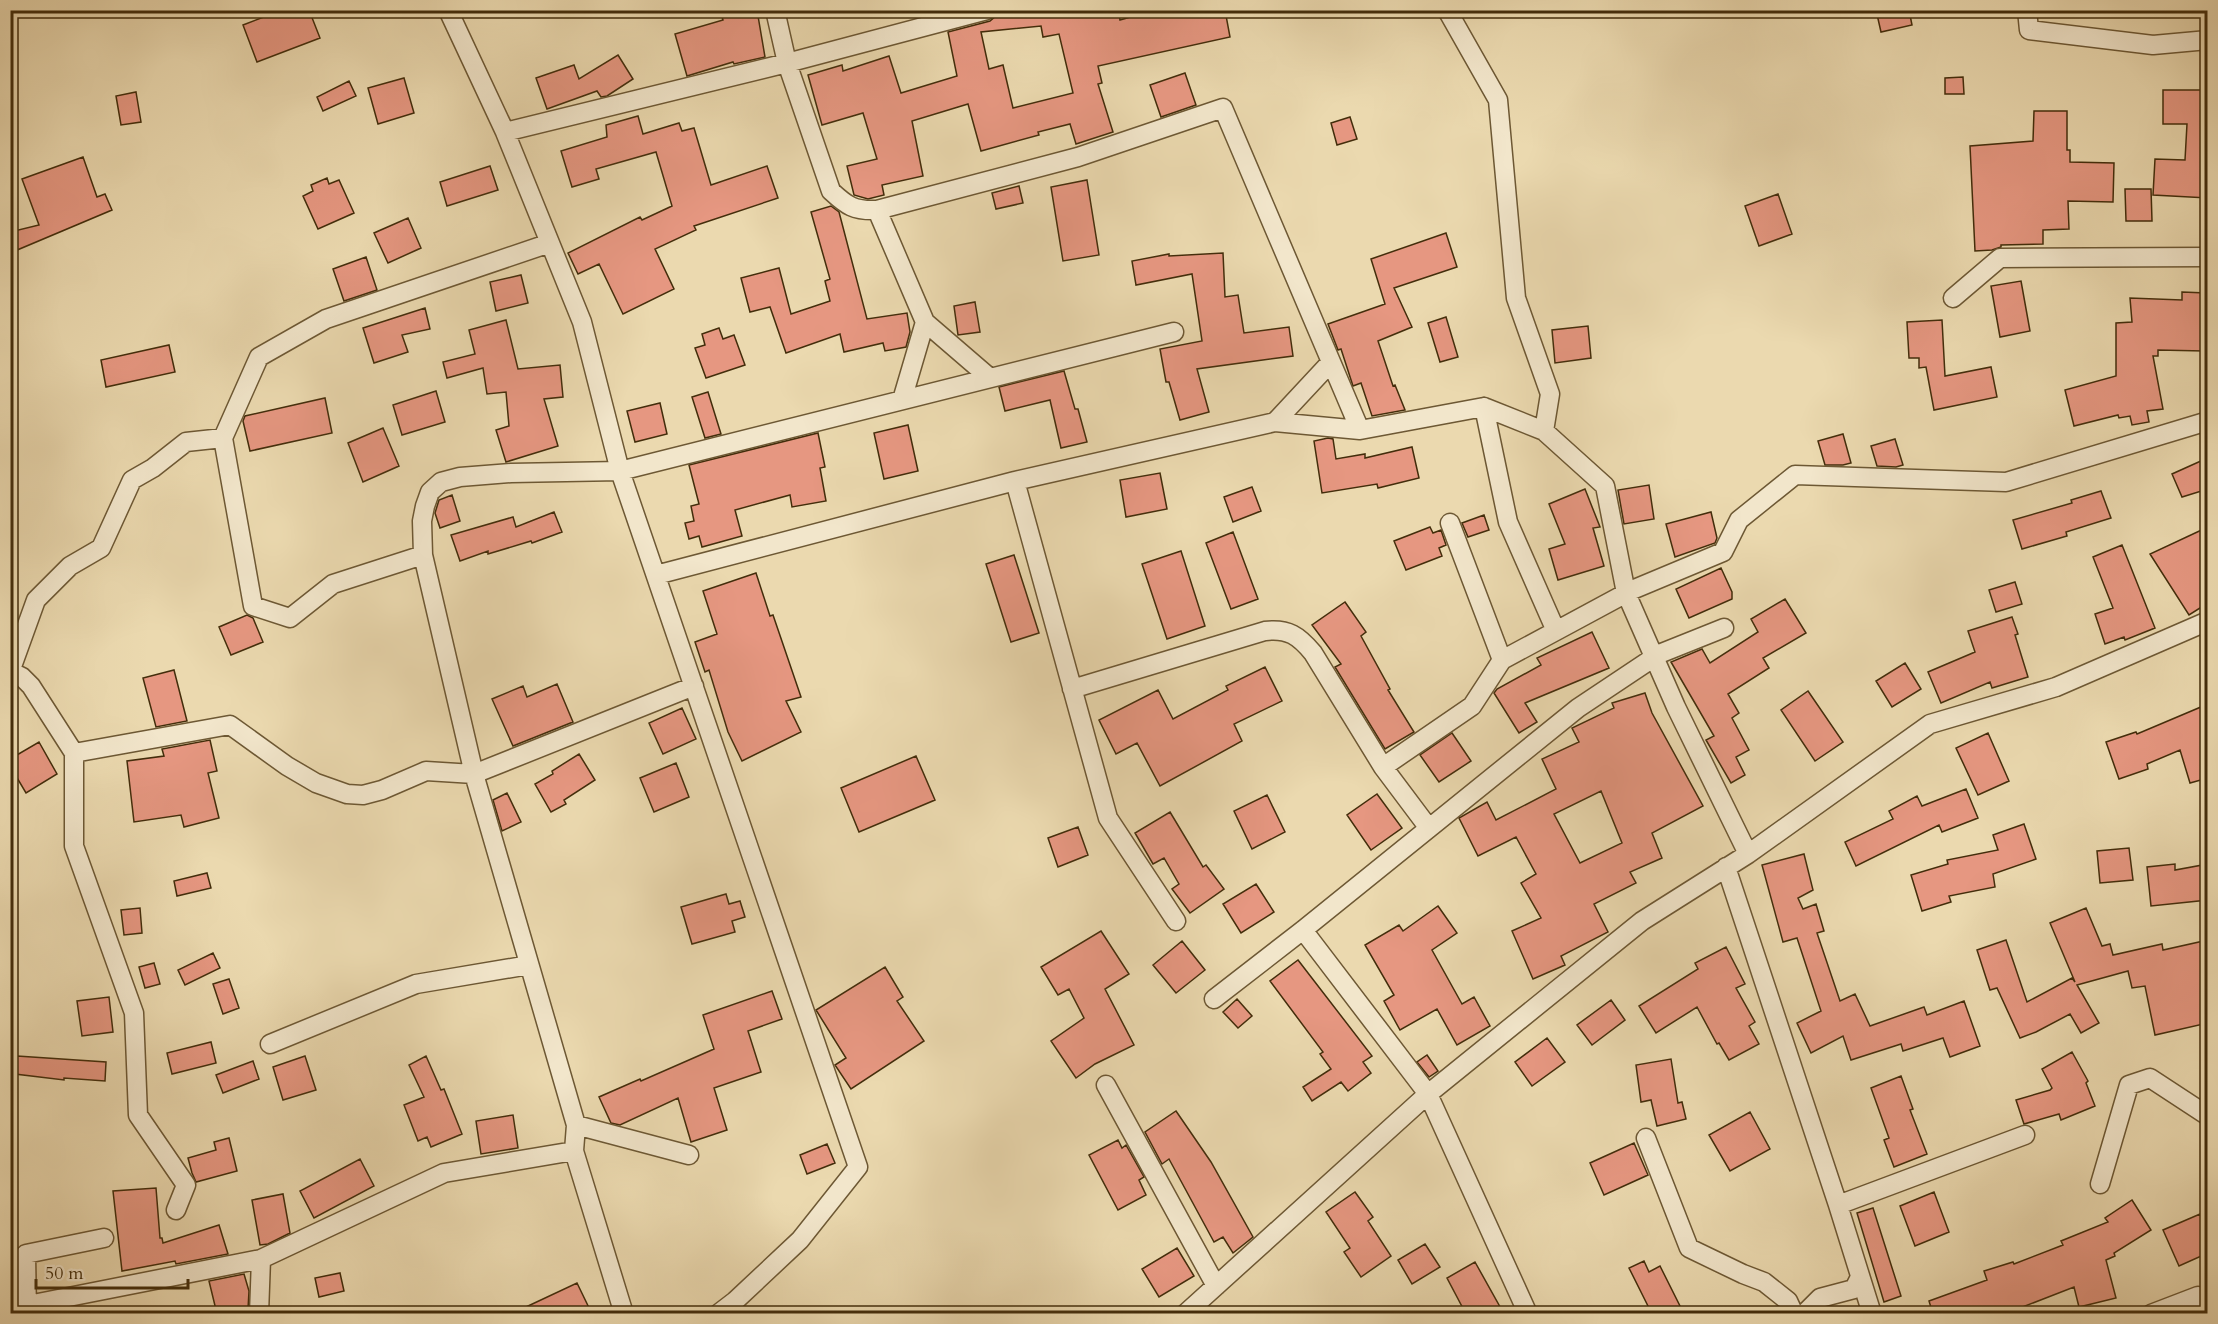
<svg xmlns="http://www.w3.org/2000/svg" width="2218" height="1324" font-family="Cardo,serif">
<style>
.building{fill:#e69781;stroke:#432d0b;stroke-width:1.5;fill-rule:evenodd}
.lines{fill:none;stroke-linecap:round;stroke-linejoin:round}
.minor-casing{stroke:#6d5834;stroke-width:21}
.minor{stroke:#f2e6cb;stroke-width:18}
</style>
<rect width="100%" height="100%" fill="#ebd9af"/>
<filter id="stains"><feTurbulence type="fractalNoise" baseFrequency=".00333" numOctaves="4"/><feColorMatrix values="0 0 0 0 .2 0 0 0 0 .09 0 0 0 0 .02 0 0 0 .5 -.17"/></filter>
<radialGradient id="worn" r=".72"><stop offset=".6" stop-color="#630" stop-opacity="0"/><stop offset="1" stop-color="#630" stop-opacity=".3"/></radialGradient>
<path class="building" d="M282,10h27l11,28 -63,24 -14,-37z
M720,10h37l8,47 -31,7 -1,-2 -46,14 -12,-42 48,-14z
M1037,10h42l1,4 16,-4h22l2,10 35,-10h70l5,27 -132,29 4,17 -4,1 15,48 -37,12 -6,-20 -32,8 1,3 -58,16 -13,-47 -56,17 11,55 -41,9 2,10 -16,4 -14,-4 -7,-29 30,-7 -14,-46 -41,12 -14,-50 34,-10 1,6 46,-15 12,37 56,-17 -9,-44 42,-11 7,-6zM1041,26l2,11 16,-3 14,59 -60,15 -10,-43 -14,4 -8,-37z
M1876,10h33l3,15 -31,7z
M618,55l15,24 -26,17 -6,1 -4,-6 -50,18 -11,-31 38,-13 5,14z
M1185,73l11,32 -35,12 -11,-32z
M1963,77l1,17h-19v-16z
M404,78l10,35 -36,11 -10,-36z
M349,81l7,15 -33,15 -6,-14z
M2163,90h45v108l-55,-3 2,-36 30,1 2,-36h-24z
M136,92l5,30 -20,3 -5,-29z
M2034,111h33v39h3v12l44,1 -1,39 -45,-1 1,28 -26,1v14l-42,1v2l-9,3 -17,1 -5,-105 63,-5z
M638,116l5,18 36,-11 3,8 12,-3 17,57 56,-19 11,32 -84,28 2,4 -41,19 19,40 -51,25 -24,-50 -21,10 -10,-21 72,-36 2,3 30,-14 -16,-54 -60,17 3,10 -27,8 -11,-36 46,-14 -1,-12z
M1350,117l7,22 -20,6 -6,-22z
M83,157l14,40 8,-3 7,16 -102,43v-21l29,-7 -17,-46z
M490,166l8,24 -51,16 -7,-24z
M327,178l2,6 10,-4 15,33 -36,16 -15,-33 10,-5 -2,-6z
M1087,180l12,75 -36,6 -12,-74z
M1019,186l4,17 -27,6 -4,-16z
M2125,189h26l1,32h-26z
M1778,194l14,40 -33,12 -14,-40z
M831,206l8,6 28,107 40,-6 3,19 -4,15 -21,4 -2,-8 -39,9 -4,-18 -54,19 -16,-46 -20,5 -9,-34 38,-10 12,46 39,-13 -5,-20 5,-2 -19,-67z
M408,218l13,30 -33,15 -14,-30z
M1446,233l11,34 -63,21 18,39 -34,14 15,45 2,-1 10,25 -33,6 -11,-33 -8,3 -12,-37 -3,1 -10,-26 57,-20 -14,-45z
M1223,253l2,44 13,-2 6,38 45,-6 4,29 -96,13 12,43 -29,8 -11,-38h-3l-6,-33 42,-8 -10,-67 -56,11 -4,-24 37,-7v2z
M366,257l11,33 -33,11 -11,-32z
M521,275l7,28 -32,8 -6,-29z
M2021,281l9,50 -30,6 -9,-51z
M2182,292l24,1 -2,58 -46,-1v6h-5l10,53 -16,2 2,11 -17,3 -2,-9 -11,2 -1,-3 -44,11 -9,-36 51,-14v-53l16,-1 -2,-24 52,2z
M975,302l5,30 -22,3 -4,-29z
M425,308l5,21 -28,6 6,17 -34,11 -11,-35z
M1446,317l12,40 -18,5 -12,-39z
M506,320l12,49 42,-4 3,32 -19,2 14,47 -52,16 -10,-32 13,-4 -3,-34 -19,2 -4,-26 -36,10 -4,-16 32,-8 -6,-24z
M1942,320l3,56 46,-9 6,30 -63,13 -8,-43 -7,1v-10h-10l-2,-36z
M1588,326l3,32 -36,5 -3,-33z
M719,328l4,11 11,-4 11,30 -39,13 -11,-30 10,-3 -3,-11z
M169,345l6,27 -69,15 -5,-27z
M1064,371l11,38h3l9,33 -26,6 -11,-48 -45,11 -6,-24z
M436,391l9,31 -43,13 -9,-30z
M708,392l13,42 -16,4 -13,-41z
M325,398l7,35 -82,18 -7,-30 2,-5z
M660,403l7,31 -32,8 -8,-31z
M908,425l10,46 -34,8 -10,-46z
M383,428l16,38 -36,16 -15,-39z
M818,433l7,34 -5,1 6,33 -34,6 -2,-12 -55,15 7,26 -40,11 -3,-11 -10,3 -4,-16 9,-2 -3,-15 8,-2 -10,-39z
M1843,434l8,29 -8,2h-18l-7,-24z
M1328,438l5,1 3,20 29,-5v4l47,-11 7,31 -41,10 -1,-4 -55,9 -8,-52z
M1895,439l8,26 -7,2 -19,-1 -6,-20z
M2203,460l5,10v19l-26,8 -10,-23z
M1160,473l7,36 -41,8 -6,-37z
M1649,485l5,34 -30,5 -6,-34z
M1252,487l9,24 -28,11 -9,-25z
M1585,489l15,38 -7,1 11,38 -46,14 -9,-31 16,-5 -16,-40z
M2101,491l10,27 -45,14 1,4 -45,13 -9,-29 59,-17 -1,-3z
M452,495l8,26 -20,7 -5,-15 4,-13z
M554,512l8,20 -30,11 -1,-2 -43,13v-3l-28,10 -9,-26 62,-18 3,10z
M1711,512l6,26 -2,5 -40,14 -9,-33z
M1484,515l5,15 -21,7 -6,-14z
M1430,527l3,6 8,-3 5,15 -7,3 3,8 -36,14 -12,-29z
M2208,527v76l-19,12 -39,-61z
M1233,532l25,67 -27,10 -25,-66z
M2122,545l33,83 -30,12 -1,-3 -19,7 -10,-30 18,-6 -20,-51z
M1181,551l24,75 -38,13 -25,-75z
M1014,555l25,78 -28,9 -25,-78z
M1721,568l11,24v7l-43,19 -13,-29z
M756,573l14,43 3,-1 28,82 -15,4 15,31 -59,29 -14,-29 -19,-62 -4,2 -10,-30 22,-8 -14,-43z
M2015,582l7,22 -26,8 -7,-22z
M1785,599l21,34 -43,25 6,10 -41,26 11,19 -7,5 17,32 -13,7 9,18 -14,8 -25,-43 8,-4 -43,-74 31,-13 8,14 48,-31 -7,-13z
M1345,602l21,30 -5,4 29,53 -2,1 26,42 -29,17 -50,-82 6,-3 -29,-39z
M247,615l6,3 10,24 -32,13 -12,-28z
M2012,617l6,17 -3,1 13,42 -36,11 -2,-6 -49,21 -13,-31 47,-20 -7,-21z
M1592,632l17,36 -84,35 12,19 -18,11 -25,-40 3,-4 44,-24 -4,-7z
M1905,663l16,26 -29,18 -16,-26z
M1265,667l17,34 -48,23 8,17 -82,45 -23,-43 -21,11 -17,-34 59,-30 15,29 55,-29 -2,-4z
M174,670l13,51 -31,6 -13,-49z
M557,684l16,38 -60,24 -21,-47 31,-13 4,11z
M1808,691l35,51 -28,19 -34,-51z
M1645,693l7,20 51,93 -51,27 10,25 -32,14 6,11 -42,21 14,28 -47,24 4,9 -32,14 -21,-48 29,-13 -20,-35 15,-9 -20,-37 -38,19 -19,-38 28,-16 9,18 60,-31 -14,-30 37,-17 -7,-14 42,-20 -2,-5zM1601,791l21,52 -42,20 -26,-49z
M2208,704v74l-18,5 -10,-33 -33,14 1,5 -29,10 -13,-37 30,-10 1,2z
M682,708l14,31 -33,15 -14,-31z
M1452,733l19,28 -32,21 -19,-27z
M1988,733l21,48 -31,14 -22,-47z
M210,740l7,31 -9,2 11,45 -35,9 -3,-12 -47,7 -7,-61 37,-5 -2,-7z
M39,742l18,32 -31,19 -16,-27v-7z
M579,754l16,26 -31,20 2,4 -15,8 -16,-28 18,-10 -1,-3z
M916,756l19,44 -76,32 -18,-44z
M676,763l13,34 -35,15 -14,-34z
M1966,789l12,29 -36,14 -3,-7 -83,41 -11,-24 48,-23 -4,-8 28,-15 5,10z
M507,793l14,29 -19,9 -9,-31z
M1377,794l25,34 -31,22 -24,-35z
M1267,795l18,37 -33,17 -18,-38z
M1170,812l33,55 3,-2 18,24 -34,24 -18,-24 7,-5 -15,-26 -11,6 -18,-31z
M2024,824l12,35 -43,15 2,13 -46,9 2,6 -29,9 -11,-36 37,-11 -1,-4 51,-10 -5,-15z
M1078,827l10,28 -30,12 -10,-29z
M2129,848l4,32 -33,3 -3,-32z
M1804,854l9,36 -15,8 5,11 13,-5 8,27 -7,2 23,68 15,-7 15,32 54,-19 3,8 37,-14 16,45 -30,11 -7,-19 -40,13 -2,-7 -50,16 -8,-24 -32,17 -14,-30 24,-12 -24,-73 -14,4 -21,-77z
M2175,864v6l33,-6v36l-57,6 -4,-39z
M207,873l4,15 -34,8 -3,-15z
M1256,884l18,28 -33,21 -18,-29z
M726,894l3,10 11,-3 5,16 -13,4 3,11 -43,12 -11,-37z
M1438,906l19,27 -25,17 30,54 12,-7 16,29 -33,19 -20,-36 -37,21 -16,-29 10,-6 -29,-50 34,-20 4,6z
M140,908l2,25 -18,2 -3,-25z
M2086,908l16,38 8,-2 3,11 49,-11 1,6 45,-10v83l-53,12 -10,-49 -13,2 -4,-17 -51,14 22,38 -18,10 -11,-19 -34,18 -16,6 -23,-50 -7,2 -13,-40 29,-10 21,62 45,-24 3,4 -25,-59z
M1101,931l28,43 -24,15 29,56 -39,19 -19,14 -25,-37 33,-23 -15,-29 -11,6 -17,-28z
M1182,941l23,29 -29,23 -23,-28z
M1726,947l19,37 -9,4 19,34 -6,4 10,18 -30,16 -10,-17 -2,1 -20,-37 -41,26 -17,-27 59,-37 -3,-6z
M213,953l7,15 -35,17 -7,-15z
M1298,960l74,96 -9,6 8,11 -23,18 -7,-9 -29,19 -9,-14 28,-18 -11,-15 3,-2 -53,-71z
M154,963l6,21 -15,4 -6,-21z
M885,967l18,30 -6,4 27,40 -73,48 -16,-24 11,-7 -30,-48z
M229,979l10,29 -16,6 -10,-30z
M772,991l10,28 -34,12 13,41 -47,16 13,42 -36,12 -13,-44 -58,27 -9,-2 -12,-26 41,-18 1,2 73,-32 -11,-34z
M109,997l4,35 -31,4 -5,-35z
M1237,999l15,17 -14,12 -15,-16z
M1611,1000l14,20 -33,25 -15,-20z
M1547,1038l18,24 -33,24 -17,-24z
M211,1042l5,21 -44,11 -5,-21z
M2072,1052l16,29 -2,2 9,23 -34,14 -2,-6 -35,10 -8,-24 34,-10 2,-2 -10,-19z
M1427,1055l11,16 -9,6 -12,-15z
M17,1056l89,6 -1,19 -41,-3v2l-49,-6z
M305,1056l11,34 -33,10 -10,-33z
M426,1056l15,34 3,-1 18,45 -31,13 -4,-10 -9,4 -14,-36 20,-8 -15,-32z
M1671,1059l7,44 4,-1 4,17 -29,7 -6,-26 -10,2 -5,-37z
M253,1061l6,18 -36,14 -7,-18z
M1901,1076l12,33 -3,1 17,44 -33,13 -10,-27 5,-2 -18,-50z
M1176,1111l35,51 42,75 -20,16 -10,-16 -9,5 -45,-83 -7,5 -17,-32z
M1750,1112l20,37 -40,22 -21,-36z
M513,1115l5,33 -37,6 -5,-33z
M229,1138l8,33 -41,11 -4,-9 -4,-15 28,-8 -2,-8z
M1118,1140l4,8 4,-3 18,32 -5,3 7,15 -28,15 -29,-55z
M1634,1143l14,32 -44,20 -14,-32z
M827,1144l8,19 -28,11 -7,-19z
M360,1159l14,27 -60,32 -14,-27z
M156,1188l4,50h2l1,5 56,-18 9,29 -52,10 -1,-3 -53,10 -9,-80z
M1355,1192l18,25 -5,4 23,35 -30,21 -17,-25 6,-4 -24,-36z
M1934,1192l15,40 -34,14 -15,-40z
M283,1194l7,39 -22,11 -8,1 -8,-45z
M2132,1200l19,30 -37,23 1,3 -9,4 10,38 -37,9 -5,-20 -54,21 2,6h-89l-4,-13 58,-21 -3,-9 29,-9 1,2 49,-19 -2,-4 47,-19 -3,-4z
M1873,1208l28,88 -17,6 -27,-89z
M2200,1214l8,17v22l-29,13 -16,-36z
M1425,1244l15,23 -28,17 -14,-24z
M1177,1248l17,28 -35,21 -17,-28z
M1644,1261l5,11 11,-6 24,48h-32l-23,-46z
M1475,1262l29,52h-38l-19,-36z
M340,1273l4,18 -25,6 -4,-19z
M244,1274l5,17 -1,18 -19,5h-12l-8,-33z
M577,1283l15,31h-81z"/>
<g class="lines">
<g class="minor-casing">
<path id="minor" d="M448,10l57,122 77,190 38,149 238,696 -58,73 -65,61 -17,13
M775,10l12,53 44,128c16,15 23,20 46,19l201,-53 145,-49 137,322 124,-23 60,24 61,55 21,107 50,114 72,147
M1447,10l51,90 18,198 34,96 -6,37
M2027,10l2,20 124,15 55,-5
M505,132l282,-69 200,-53
M877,210l48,112 -23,78
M1953,298l47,-40 208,-1
M925,322l65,56
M1484,407l24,115 48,109
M1275,422l56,-60
M223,438l30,168 37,12 43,-34 90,-29
M1015,481l93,337 68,103
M1450,523l52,137
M656,575l359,-94 260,-59 85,8
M10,672l26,-72 34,-34 31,-18 31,-68 21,-12 33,-26 37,-4 36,-81 67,-38 224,-76
M12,672l10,5 9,9 43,67v93l60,167 4,102 48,70 -10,25
M1072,689l193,-58c23,-3 34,5 48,22l70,114 45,60
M74,753l156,-28 57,41 29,17 31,11 16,1 19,-5 44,-19 48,3 220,-88
M1383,767l89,-61 30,-46 130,-70 91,-38 16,-32 56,-45 211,7 202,-61
M1726,867l112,338 34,109
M1303,930l125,164 100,220
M1214,999l89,-69 275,-222 81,-54 65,-26
M270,1044l146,-60 113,-19
M1106,1085l110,201
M576,1125l-102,-351 -51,-219 -1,-34 3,-15 5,-14 11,-10 19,-5 51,-4 109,-2 554,-139
M1646,1138l43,110 54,26 21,8 24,19 6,13
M2100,1184l29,-99 21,-7 58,38
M1838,1205l187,-70
M28,1305l233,-46 183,-86 130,-22
M27,1314l-1,-60 78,-16
M259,1314l2,-55
M624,1314l-50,-163 2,-26 113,30
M1185,1314l243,-220 214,-173 106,-67 182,-130 126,-37 152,-66
M1804,1314l16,-16 34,-9 6,-12
M2151,1314l47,-18 5,18"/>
</g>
<use href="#minor" class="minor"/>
</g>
<rect width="2218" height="1324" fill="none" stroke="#ebd9af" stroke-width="36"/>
<rect x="12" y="12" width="2194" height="1300" fill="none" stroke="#432d0b" stroke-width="3"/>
<rect x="18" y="18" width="2182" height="1288" fill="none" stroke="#432d0b" stroke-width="1.5"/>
<path d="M36 1279v9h152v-9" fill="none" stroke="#432d0b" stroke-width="3"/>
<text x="45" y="1279" font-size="18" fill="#432d0b" stroke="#f2e6cb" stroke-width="4.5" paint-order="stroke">50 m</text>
<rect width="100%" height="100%" filter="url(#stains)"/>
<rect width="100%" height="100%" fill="url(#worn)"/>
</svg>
